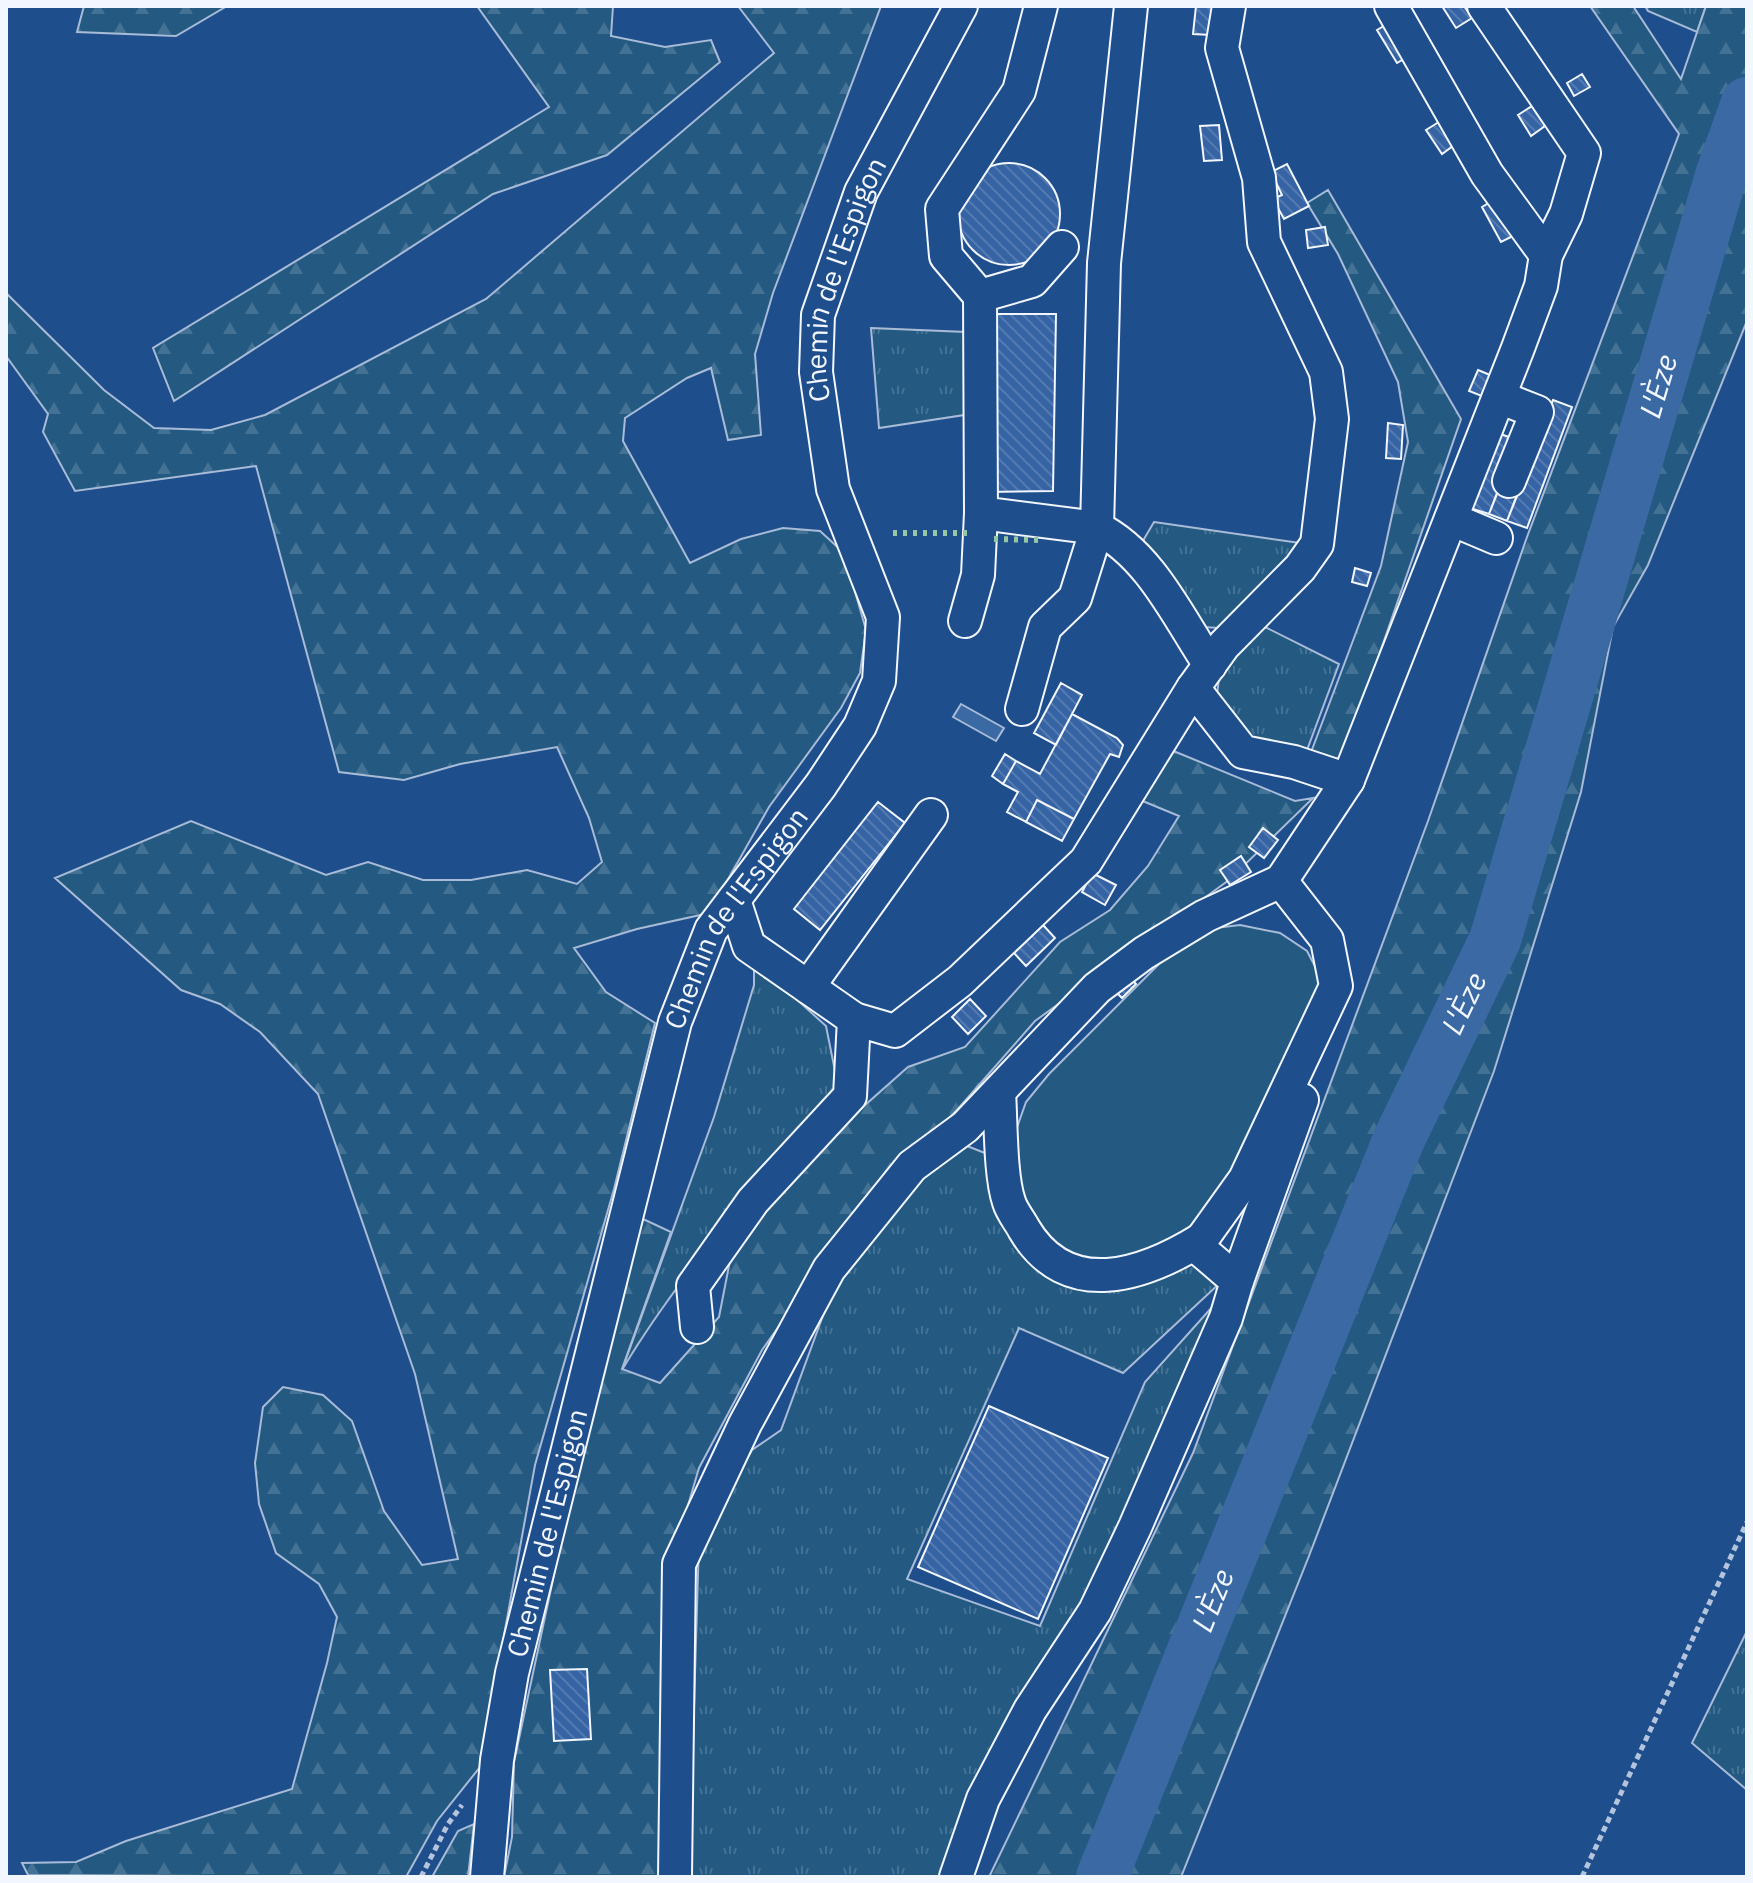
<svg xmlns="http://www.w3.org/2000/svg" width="1753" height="1883" font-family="'IBM Plex Sans',sans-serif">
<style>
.grass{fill:url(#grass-tufts);stroke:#a8bbd7;stroke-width:2}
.forest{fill:url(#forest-firs);stroke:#a8bbd7;stroke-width:2}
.pitch{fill:#245a82;stroke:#a8bbd7;stroke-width:2}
.water{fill:#3b69a3;stroke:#a8bbd7;stroke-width:2}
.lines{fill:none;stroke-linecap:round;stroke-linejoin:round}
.river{stroke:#3b69a3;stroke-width:52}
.building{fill:url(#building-back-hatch);stroke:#f2f6ff;stroke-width:2}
.minor-casing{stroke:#f2f6ff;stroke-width:36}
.path{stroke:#b3c4dc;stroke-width:5;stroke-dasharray:6 4;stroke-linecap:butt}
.minor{stroke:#1f4e8c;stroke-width:32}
.hedge{stroke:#97c8a6;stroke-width:6;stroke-dasharray:4 6;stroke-linecap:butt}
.labels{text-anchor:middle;stroke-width:6;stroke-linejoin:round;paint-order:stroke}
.street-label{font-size:28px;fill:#f2f6ff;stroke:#1f4e8c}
.water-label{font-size:30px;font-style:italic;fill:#f2f6ff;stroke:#1f4e8c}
</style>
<defs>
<pattern id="grass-tufts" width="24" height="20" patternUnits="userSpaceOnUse" patternTransform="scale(2)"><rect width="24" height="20" fill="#245a82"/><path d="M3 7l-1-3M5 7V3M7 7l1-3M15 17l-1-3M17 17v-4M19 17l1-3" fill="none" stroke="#447295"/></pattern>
<pattern id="forest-firs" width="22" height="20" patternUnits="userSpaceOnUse" patternTransform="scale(2)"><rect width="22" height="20" fill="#245a82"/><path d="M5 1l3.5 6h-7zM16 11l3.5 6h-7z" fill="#447295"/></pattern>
<pattern id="building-back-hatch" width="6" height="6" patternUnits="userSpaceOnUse" patternTransform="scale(2)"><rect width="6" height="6" fill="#3563a3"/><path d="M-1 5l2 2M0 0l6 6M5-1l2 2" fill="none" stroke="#537ab1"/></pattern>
</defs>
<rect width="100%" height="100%" fill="#1f4e8c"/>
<path class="grass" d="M1645,6h61l-9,26 -49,-21z
M871,328l95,4 2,71 -4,12 -85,13z
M1154,522l153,22 -88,84 -15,-1 -60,-79v-9z
M1257,623l82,41 -32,86 -66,-12 -24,-43 2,-17z
M750,957l76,69 13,65c-75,90 -157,178 -217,279l92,-253 40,-132v-16z
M967,1146l28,11 190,104 15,1 20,21 -97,90 -104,-45 -112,251 133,47 105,-244 77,-86 -94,225 -183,356h-256l10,-337 53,-90 29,-20 51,-139 36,-60 64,-69z
M1747,1631v159l-55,-47z"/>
<path class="forest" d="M84,6h143l-51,30 -99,-4z
M477,6h136l-2,30 54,11 46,-7 9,22 -113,93 -114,39 -319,207 -21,-53 396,-241z
M738,6h143l-108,287 -18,61 6,81 -33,5 -17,-72 -24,10 -62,40 -2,23 67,122 51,-24 42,-11 37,3 24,22 22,77 -6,43 -19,35 -72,99 -60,106 -72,16 -63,19 32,44 49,31 -41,166 -79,276 -55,302 -43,54 -31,56 -378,-2 -6,-12 54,-1 50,-21 166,-52 35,-126 10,-46 -18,-33 -43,-31 -17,-49 -4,-41 8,-56 20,-20 40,8 29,26 32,90 38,54 36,-6 -43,-185 -97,-280 -58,-62 -40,-28 -39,-14 -126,-112 136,-57 135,54 42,-13 55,18h48l56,-10 50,14 25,-22 -13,-44 -32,-71 -97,17 -56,16 -65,-8 -83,-306 -181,25 -32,-59 5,-18 -42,-58v-63l98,97 50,38 57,2 54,-15 221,-116 288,-246z
M1590,6h43l48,73 25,-73h41v315l-99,244 -35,62 -32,165 -87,279 -185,485 -128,321h-192l204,-424 235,-632 99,-284 152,-403z
M1328,190l133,229 -109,314 -18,35 -24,-13 71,-189 27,-124 -10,-60 -60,-128 -31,-51z
M1171,750l124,51 18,-3 -84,82 -194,141 -78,89 -89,92 -106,148 -63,118 -27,92 -6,317h-162l8,-40 2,-75 78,-365 51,-178 28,13 -49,137 38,14 59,-66 15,-77 49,-62 125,-111 57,-20 95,-105 50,-32 38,-44 31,-50 -46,-19z
M474,1824l-6,53h-36l26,-46z"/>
<path class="pitch" d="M1240,925l40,8 27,18 12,23v29l-33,70 -83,150 -57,38 -89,-4 -40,-65 -2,-59 11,-31 23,-28 113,-113 27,-20 26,-13z"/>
<path class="water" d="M961,704l43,24 -8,13 -43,-24z"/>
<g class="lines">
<path class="river" id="s1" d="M1102,1877l297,-738 96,-199 226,-764 26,-73"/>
</g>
<path class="building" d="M1196,6h17l-2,29 -18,-1z
M1442,6h22l8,12 -16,10z
M1394,20l20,33 -17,10 -20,-33z
M1582,74l8,13 -16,9 -7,-13z
M1532,106l13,20 -14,10 -13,-21z
M1442,120l15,23 -15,11 -16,-24z
M1219,125l3,35 -18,1 -4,-35z
M958 214a51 51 0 1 1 102 0a51 51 0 1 1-102 0Z
M1287,164l22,42 -25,13 -11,-20 9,-4 -11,-23z
M1497,198l20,36 -16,8 -19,-35z
M1325,227l3,18 -20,3 -2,-18z
M993,314h63l-3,177 -65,1z
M1478,370l17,7 -8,21 -18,-7z
M1553,400l19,7 -45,121 -20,-7z
M1388,423l15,2 -2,34 -15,-1z
M1498,433l19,7 -28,74 -19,-6z
M1501,484l18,7 -12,30 -18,-7z
M1355,568l16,5 -4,13 -15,-4z
M1061,683l21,12 -26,50 -22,-12z
M1072,714l45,24 6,7 -4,12 -9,-3 -36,65 -37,-19 -11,22 -19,-10 11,-20 -15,-8 13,-23 24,13z
M1005,754l11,7 -13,23 -11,-8z
M1037,800l37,19 -12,22 -36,-19z
M878,802l27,21 -85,107 -26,-21z
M1263,828l15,12 -14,18 -15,-11z
M1241,856l10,16 -21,13 -10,-15z
M1092,873l24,12 -11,20 -23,-13z
M1043,925l12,13 -29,28 -12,-13z
M1127,975l9,9 -14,14 -9,-9z
M970,999l16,17 -18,18 -16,-17z
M989,1406l119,52 -70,161 -120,-52z
M587,1669l4,70 -37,2 -4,-71z"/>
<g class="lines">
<g class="minor-casing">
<g id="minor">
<path d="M1131,6l-27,257 -7,265c53,26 81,89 113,137"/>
<path d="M1391,6l96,168 59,81"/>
<path d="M980,296l-34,-40 -4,-47 77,-118 22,-85"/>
<path d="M1499,397l38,15 -28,69"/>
<path d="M1451,519l45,19"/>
<path d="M965,621l13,-46 3,-62"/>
<path d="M1193,688l31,-43 76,-77 17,-24 15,-125 -6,-47 -62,-130 -5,-64 -37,-130 7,-42"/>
<path d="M1022,709l23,-82 30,-29 22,-70 -116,-15 -1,-217 52,-15 30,-34"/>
<path d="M734,900l15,46 59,41 123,-172"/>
<path d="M854,1019l41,12 65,-50 126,-120 107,-173 50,64 51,10 54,18 170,-432 23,-62 5,-31 20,-41 18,-61 -100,-147"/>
<path d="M999,1092c2,29 1,84 10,110 3,10 11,19 15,27 43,73 120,46 178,10"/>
<path d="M1237,1281l65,-181"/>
<path d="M697,1327l-4,-41 60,-85 97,-105 4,-77 -46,-32"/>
<path id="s2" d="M487,1877l10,-117 15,-87 163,-651 36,-92 110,-145 39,-59 19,-45 4,-64 -50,-128 -17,-117 2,-57 43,-123 100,-186"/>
<path d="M675,1877l4,-313 66,-140 84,-155 83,-103 53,-39 132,-139 47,-35 61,-37 76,-35 67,-101"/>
<path d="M956,1877l27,-78 47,-89 65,-99 40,-84 91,-209 11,-37 -35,-30v-12l43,-60 91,-193 -9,-46 -46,-59"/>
</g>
</g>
<path class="path" d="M421,1877l27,-53 14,-19
M1582,1877l165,-355"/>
<use href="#minor" class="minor"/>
<path class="hedge" d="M893,533h76
M994,539l48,1"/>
</g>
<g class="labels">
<g class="street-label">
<text dy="10" stroke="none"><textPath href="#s2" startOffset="1694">Chemin de l'Espigon</textPath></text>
<text dy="10" stroke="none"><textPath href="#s2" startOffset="998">Chemin de l'Espigon</textPath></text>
<text dy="10" stroke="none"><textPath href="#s2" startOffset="350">Chemin de l'Espigon</textPath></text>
</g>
<g class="water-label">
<text dy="10" stroke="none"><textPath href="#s1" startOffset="1594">L'Èze</textPath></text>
<text dy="10" stroke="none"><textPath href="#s1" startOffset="946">L'Èze</textPath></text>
<text dy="10" stroke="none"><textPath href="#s1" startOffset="298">L'Èze</textPath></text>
</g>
</g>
<rect width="1753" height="1883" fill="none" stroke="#f2f6ff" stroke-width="16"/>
</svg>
